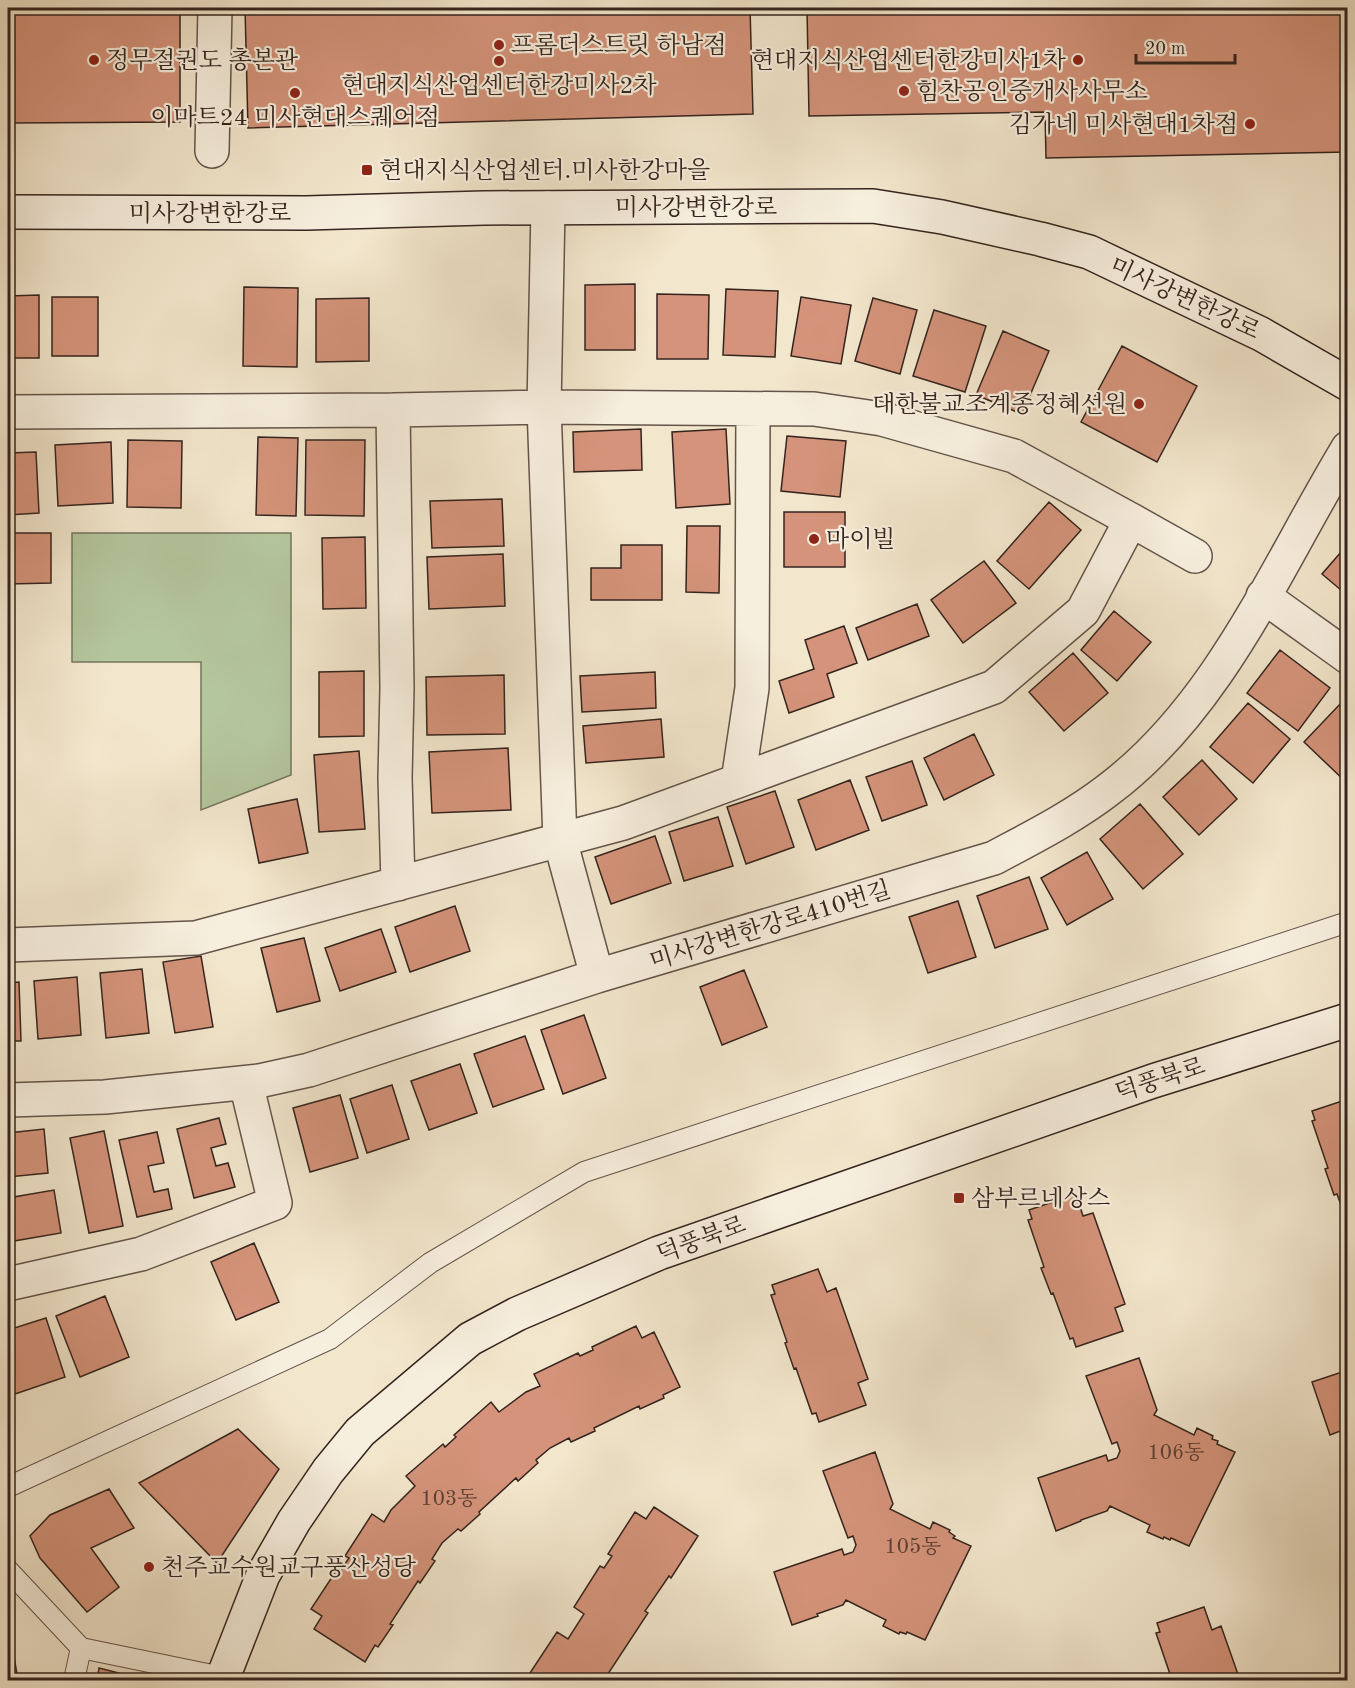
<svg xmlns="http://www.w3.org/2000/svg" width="1355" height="1688" font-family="'Old Standard TT','Noto Serif KR',serif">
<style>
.green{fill:#b4c69d;stroke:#74755e;stroke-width:1.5}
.building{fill:#d4937a;stroke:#35241e;stroke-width:1.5}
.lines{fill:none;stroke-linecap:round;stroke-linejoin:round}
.lane-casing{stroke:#64544a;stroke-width:22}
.street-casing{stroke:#64544a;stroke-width:36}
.secondary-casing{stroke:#35241e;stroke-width:36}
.lane{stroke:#f7efde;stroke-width:20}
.street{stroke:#f7efde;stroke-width:33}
.secondary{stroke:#f7efde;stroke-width:33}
.poi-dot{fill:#8f2418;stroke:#f7efde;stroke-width:2}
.labels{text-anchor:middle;stroke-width:4.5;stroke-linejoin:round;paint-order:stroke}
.number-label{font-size:21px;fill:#5d4035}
.poi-label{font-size:24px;fill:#35241e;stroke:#f7efde;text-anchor:start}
.street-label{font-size:24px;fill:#35241e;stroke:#f7efde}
</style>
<rect width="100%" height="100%" fill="#f2e6cc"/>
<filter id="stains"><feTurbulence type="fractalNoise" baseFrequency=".00333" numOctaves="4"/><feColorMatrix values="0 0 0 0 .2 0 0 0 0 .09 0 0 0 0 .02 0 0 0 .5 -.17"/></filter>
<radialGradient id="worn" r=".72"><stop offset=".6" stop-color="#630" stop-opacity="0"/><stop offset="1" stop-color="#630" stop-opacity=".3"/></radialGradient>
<path class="green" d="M72,533h219v242l-90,35v-148h-129z"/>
<path class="building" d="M8,8h172v114l-172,1z
M245,8h505l3,106 -505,14z
M807,8h541v144l-302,6 -1,-46 -236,4z
M635,284v66h-50v-65z
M244,287l54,1 -1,79 -54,-1z
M726,289l52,2 -3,66 -52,-2z
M657,294l52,1 -1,64h-51z
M39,295v63h-31v-62z
M52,297h46v59h-46z
M801,297l50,8 -10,59 -50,-8z
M369,298v63l-53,1v-63z
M873,298l44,12 -17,64 -45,-13z
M934,310l52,16 -21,66 -52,-16z
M1003,331l46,20 -27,63 -46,-19z
M1122,346l75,40 -40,76 -76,-40z
M641,429l1,41 -68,2 -1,-40z
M726,429l4,75 -54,4 -4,-76z
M787,436l59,5 -6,56 -59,-6z
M258,437l40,1 -2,78 -40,-1z
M128,440l54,1 -1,67 -54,-1z
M306,440h59l-1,76 -59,-1z
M111,442l2,61 -55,3 -3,-61z
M36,452l3,61 -31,2v-62z
M502,499l2,47 -72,2 -2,-47z
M1049,502l32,28 -52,59 -32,-28z
M784,512h61v55h-61z
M687,526h33l-1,67 -33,-1z
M8,533h43v50l-43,1z
M365,537l1,71 -43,1 -1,-71z
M1348,544v52l-26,-22z
M621,545h41v55h-71v-32h30z
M503,554l2,52 -76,3 -2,-52z
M984,561l32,42 -53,40 -32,-43z
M917,604l12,32 -61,24 -12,-32z
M1114,611l37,31 -34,39 -36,-31z
M844,626l13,37 -30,11 7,23 -45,16 -10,-32 35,-12 -9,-29z
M1280,650l50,38 -32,43 -51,-38z
M1073,653l35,40 -44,38 -35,-39z
M364,671v65l-45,1v-65z
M655,672l1,36 -74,4 -2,-36z
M504,675l1,59 -78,1 -1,-58z
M1342,702l6,5v77l-44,-42z
M1248,703l42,36 -37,44 -43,-36z
M661,719l3,38 -78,6 -3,-37z
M974,734l20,41 -50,25 -20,-42z
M508,748l3,62 -79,3 -3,-61z
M359,751l6,78 -46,3 -5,-77z
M1202,760l35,39 -38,36 -36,-38z
M912,761l15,44 -45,16 -16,-44z
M850,780l19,50 -53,20 -18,-50z
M775,791l19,56 -48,17 -19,-57z
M297,799l11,54 -49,10 -11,-54z
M1140,804l43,50 -40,35 -43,-50z
M718,817l15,49 -49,15 -15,-49z
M655,836l16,47 -60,21 -16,-47z
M1087,852l26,47 -46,26 -26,-47z
M1029,877l19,52 -53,19 -18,-52z
M958,901l18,56 -48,16 -19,-56z
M455,906l15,45 -60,21 -15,-45z
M381,929l15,43 -56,19 -15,-43z
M304,938l16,63 -43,11 -16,-64z
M201,956l12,71 -38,6 -12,-71z
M142,969l7,64 -43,5 -6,-65z
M744,970l23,57 -45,18 -22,-58z
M77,977l4,58 -43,4 -4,-58z
M19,982l2,59h-13v-58z
M584,1015l22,63 -43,16 -22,-64z
M525,1036l19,53 -51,18 -19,-53z
M460,1064l17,49 -48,17 -18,-49z
M392,1085l17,54 -42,14 -17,-54z
M340,1095l18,63 -48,14 -17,-64z
M1348,1099v126l-11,-31 -3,1 -9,-26 3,-1 -16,-47 3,-1 -3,-9z
M219,1118l7,26 -15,4 5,18 12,-3 7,24 -41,11 -17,-69z
M44,1129l4,44 -40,4v-44z
M104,1131l19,95 -34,7 -19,-95z
M157,1132l7,31 -16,3 6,26 14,-3 4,20 -35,8 -18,-77z
M54,1190l7,43 -53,9v-44z
M1076,1194l7,22 10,-3 32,91 -10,4 8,23 -47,16 -3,-9 -3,1 -17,-46 -2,1 -10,-26 3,-1 -16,-47 4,-1 -3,-9z
M254,1243l25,59 -43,18 -25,-58z
M818,1269l9,23 9,-4 32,91 -10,4 8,22 -47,17 -3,-9 -4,1 -16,-46 -2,1 -9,-26 2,-1 -16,-47 4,-1 -3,-9z
M105,1296l24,61 -49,20 -24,-61z
M46,1318l19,59 -50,17 -7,-25v-39z
M636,1326l6,12 12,-6 26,55 -17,8 1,3 -24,11 -1,-3 -45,22 1,3 -24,11 -2,-4 -19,10 -14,12 2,3 -20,18 -2,-3 -37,34 1,2 -19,17 -3,-2 -16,14 -10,16 3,2 -15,22 -2,-2 -28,43 3,1 -15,22 -3,-2 -10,17 -51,-33 8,-13 -11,-7 27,-41 3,2 8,-12 -4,-2 27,-42 12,8 7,-12 24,-24 -9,-10 37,-32 2,3 11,-10 -2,-2 37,-33 8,10 27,-20 14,-6 -6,-12 44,-21 2,3 13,-6 -1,-3z
M1139,1358l18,52 -3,5 40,20 3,-7 16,8 -1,3 6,2 -1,3 18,8 -46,94 -18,-8 -1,2 -6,-3 -1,2 -16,-7 3,-7 -40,-19 -3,5 -26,9v1l-25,10 -18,-53 68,-23 2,6 9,-3 3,-7 -3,-9 -5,2 -26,-68z
M1348,1370v58l-18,7 -18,-53z
M238,1429l41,40 -62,94 -78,-80z
M875,1452l18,52 -3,5 40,20 3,-7 17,8 -1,2 6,4 -2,2 18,8 -46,94 -18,-8 -1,2 -6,-2 -1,2 -16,-8 3,-6 -40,-20 -3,5 -26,9 1,2 -26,9 -18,-53 68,-23 2,6 9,-3 3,-7 -3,-9 -5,2 -25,-67z
M109,1489l25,39 -43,20 28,39 -32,25 -47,-54 -10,-22 20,-21z
M654,1507l44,29 -27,42 -2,-2 -24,35 3,2 -44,67h-73l3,-5 -4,-2 27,-41 11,7 16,-25 -10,-7 26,-41 4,2 8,-12 -4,-2 27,-42 11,7z
M1204,1607l8,23 9,-4 19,54h-68l-16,-47 4,-1 -3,-9z
M13,1651l5,29h-10v-28z
M99,1668l47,12h-49z"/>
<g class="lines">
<g class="lane-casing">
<path id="lane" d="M8,1487l322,-148 100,-76 154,-91 764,-250
M8,1570l73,78 141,29
M74,1680l7,-32"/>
</g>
<g class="street-casing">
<path id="street" d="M212,151l3,-143
M548,208l-4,199 16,433 37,136
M393,410l4,278 -2,90 3,106
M8,412l385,-2 151,-3 270,2 68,10 132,37 117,64 -48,91 -89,76 -371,136 -427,115 -188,7
M1131,520l64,36
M1263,596l85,61
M738,781l14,-93 1,-279
M8,1100l97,-3 154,-16 50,-11 288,-94 397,-118c39,-21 79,-41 114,-68 112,-84 169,-225 240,-342
M8,1284l133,-30 134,-51 -29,-120"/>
</g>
<g class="secondary-casing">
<path id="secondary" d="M8,212l298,1 178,-5 389,-2 69,11 98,22 49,13 172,82 87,50
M222,1680l41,-105 31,-54 34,-50 32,-39 110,-93 47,-25 142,-61 494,-172 195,-61"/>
</g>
<use href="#lane" class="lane"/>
<use href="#street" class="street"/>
<use href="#secondary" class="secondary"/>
</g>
<g class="poi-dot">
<circle cx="499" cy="45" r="6"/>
<circle cx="94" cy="60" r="6"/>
<circle cx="1078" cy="60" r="6"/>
<circle cx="499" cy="61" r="6"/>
<circle cx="904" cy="91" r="6"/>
<circle cx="295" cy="93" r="6"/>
<circle cx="1250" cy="124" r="6"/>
<rect x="361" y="164" width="12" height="12" rx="3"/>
<circle cx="1139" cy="404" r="6"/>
<circle cx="814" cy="539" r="6"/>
<rect x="953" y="1192" width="12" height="12" rx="3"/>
<circle cx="149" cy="1567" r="6"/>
</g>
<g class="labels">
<g class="number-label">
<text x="1176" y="1459">106동</text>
<text x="449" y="1505">103동</text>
<text x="913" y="1553">105동</text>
</g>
<g class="poi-label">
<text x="511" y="53">프롬더스트릿 하남점</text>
<text x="106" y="68">정무절권도 총본관</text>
<text x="1066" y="68" text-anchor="end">현대지식산업센터한강미사1차</text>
<text x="499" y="93" text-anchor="middle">현대지식산업센터한강미사2차</text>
<text x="916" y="99">힘찬공인중개사사무소</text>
<text x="295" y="125" text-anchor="middle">이마트24 미사현대스퀘어점</text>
<text x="1238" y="132" text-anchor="end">김가네 미사현대1차점</text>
<text x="379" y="178">현대지식산업센터.미사한강마을</text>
<text x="1127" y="412" text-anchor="end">대한불교조계종정혜선원</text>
<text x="826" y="547">마이빌</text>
<text x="971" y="1206">삼부르네상스</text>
<text x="161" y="1575">천주교수원교구풍산성당</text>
</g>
<g class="street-label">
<text x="696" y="215">미사강변한강로</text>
<text x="210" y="221">미사강변한강로</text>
<text transform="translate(1185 298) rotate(25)" y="8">미사강변한강로</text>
<text transform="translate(770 925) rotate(-17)" y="8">미사강변한강로410번길</text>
<text transform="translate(1160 1079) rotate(-18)" y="8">덕풍북로</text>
<text transform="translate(701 1239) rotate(-20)" y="8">덕풍북로</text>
</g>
</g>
<rect width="1355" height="1688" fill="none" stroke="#f2e6cc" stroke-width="30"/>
<rect x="9" y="9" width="1337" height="1670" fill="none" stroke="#35241e" stroke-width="3"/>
<rect x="15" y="15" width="1325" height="1658" fill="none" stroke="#35241e" stroke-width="1.5"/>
<path d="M1136 54v9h99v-9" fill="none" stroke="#35241e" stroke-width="3"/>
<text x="1145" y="54" font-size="18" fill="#35241e" stroke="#f7efde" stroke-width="4.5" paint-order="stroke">20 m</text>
<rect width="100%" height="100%" filter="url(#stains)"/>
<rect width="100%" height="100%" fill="url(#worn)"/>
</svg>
